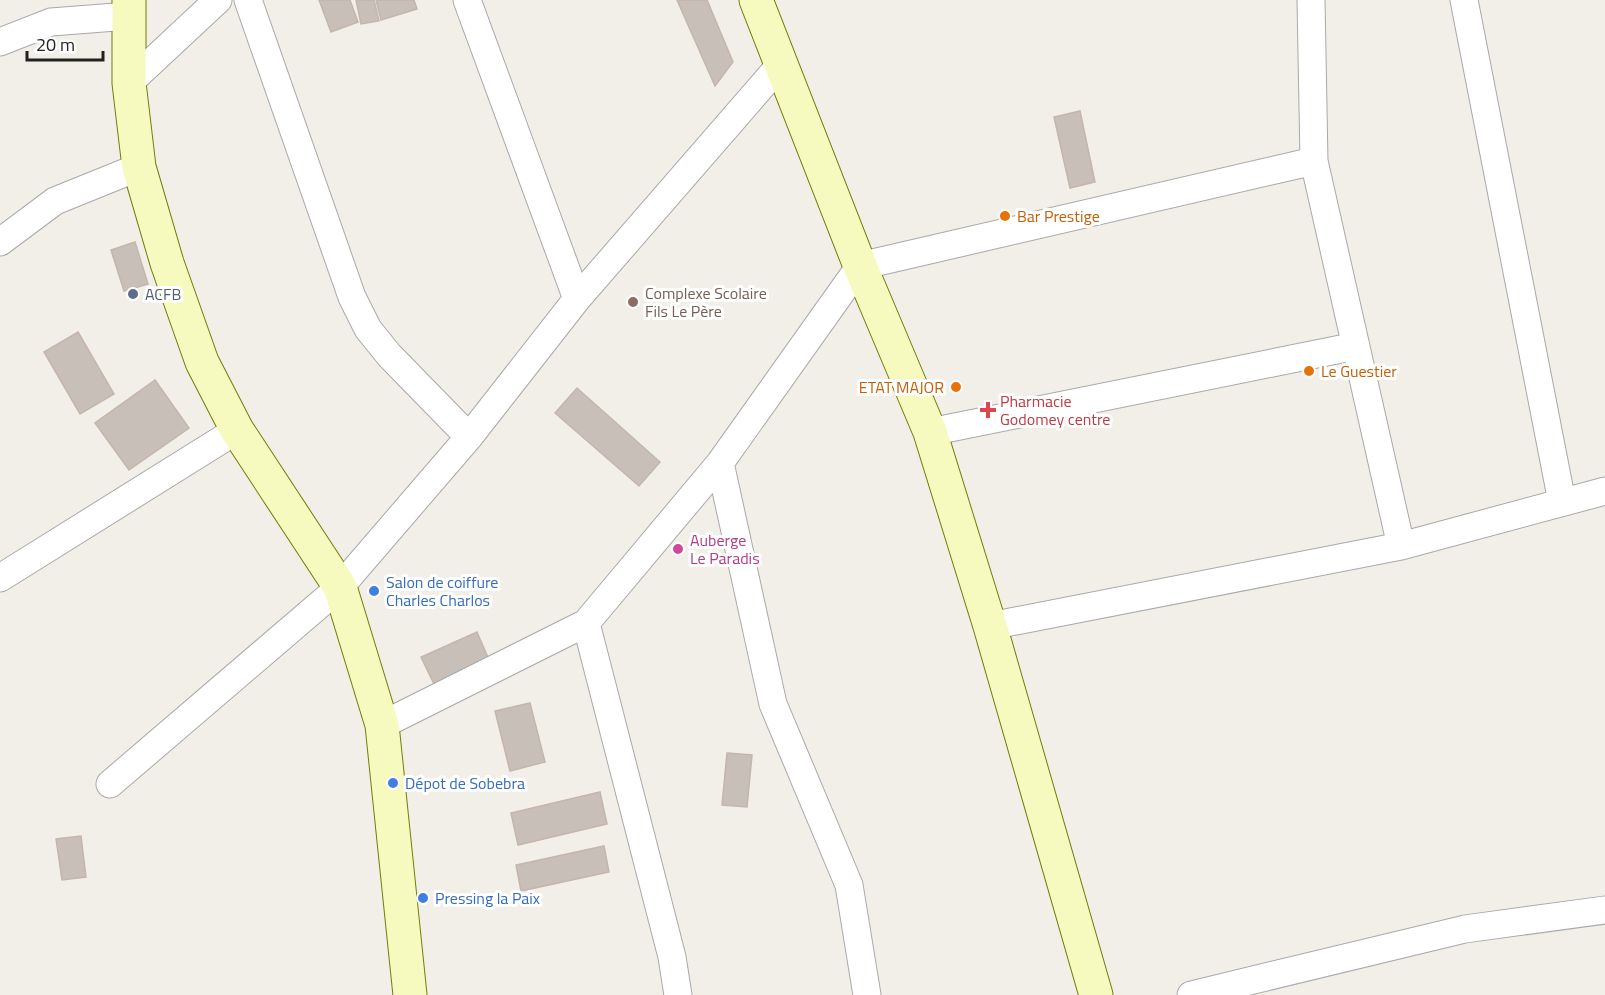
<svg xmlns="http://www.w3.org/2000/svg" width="1605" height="995" font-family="'Titillium Web',sans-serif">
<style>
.building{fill:#c7bfb8;stroke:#c4b6ab;stroke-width:1.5}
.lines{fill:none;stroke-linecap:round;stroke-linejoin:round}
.minor-casing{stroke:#a9a9a9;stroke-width:29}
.secondary-casing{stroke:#707d05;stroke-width:35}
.minor{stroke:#fff;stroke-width:27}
.secondary{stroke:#f7fabf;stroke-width:33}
.food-dot{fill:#e8710a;stroke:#fff;stroke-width:2}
.service-dot{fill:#5c6f8a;stroke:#fff;stroke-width:2}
.education-dot{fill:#8d6e63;stroke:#fff;stroke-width:2}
.health-dot{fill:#e0444e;stroke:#fff;stroke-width:2}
.hotel-dot{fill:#d1479c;stroke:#fff;stroke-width:2}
.shop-dot{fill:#3f7fe0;stroke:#fff;stroke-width:2}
.labels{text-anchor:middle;stroke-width:6;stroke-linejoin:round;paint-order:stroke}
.food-label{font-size:16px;fill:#c56008;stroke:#fff;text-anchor:start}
.education-label{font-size:16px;fill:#785e54;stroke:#fff;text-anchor:start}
.service-label{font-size:16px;fill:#4e5e75;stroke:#fff;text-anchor:start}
.health-label{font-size:16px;fill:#be3a42;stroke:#fff;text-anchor:start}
.hotel-label{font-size:16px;fill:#b23c85;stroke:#fff;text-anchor:start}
.shop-label{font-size:16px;fill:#366cbe;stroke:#fff;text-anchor:start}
</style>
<rect width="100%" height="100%" fill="#f2efe9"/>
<path class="building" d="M319,0h31l8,22 -27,10z
M356,0h18l5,21 -18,3z
M376,0h38l3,9 -36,11z
M677,0h30l26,62 -18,24z
M1080,111l15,71 -25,6 -16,-71z
M135,242l13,42 -24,7 -13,-41z
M78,332l36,62 -34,20 -36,-62z
M155,380l34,48 -60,42 -34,-47z
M577,388l83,74 -21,24 -84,-73z
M477,632l13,30 -55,24 -14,-29z
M530,703l15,59 -35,9 -15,-60z
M727,753l25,2 -5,52 -25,-2z
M600,792l7,32 -89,21 -7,-32z
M81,836l5,41 -24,3 -6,-41z
M604,846l5,26 -88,19 -5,-26z"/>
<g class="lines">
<g class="minor-casing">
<path id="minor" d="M248,0l104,297 16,32 21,26 80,82
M467,0l110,299
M1311,0l3,161 87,385
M1464,0l98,502
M0,42l51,-20 78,-6
M129,83l89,-83
M0,242l55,-41 84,-34
M930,432l426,-86
M720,463l53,241 76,181 18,110
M0,578l237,-148
M586,623l86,334 6,38
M990,626l411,-80 204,-55
M382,725l204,-102 134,-160 140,-197 454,-105
M110,784l230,-197 129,-150 108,-138 204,-235
M1191,995l274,-66 140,-19"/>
</g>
<g class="secondary-casing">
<path id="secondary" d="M129,0v83l10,84 28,96 35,99 35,68 103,157 42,138 28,270
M756,0l104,266 70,166 60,194 106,369"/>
</g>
<use href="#minor" class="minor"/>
<use href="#secondary" class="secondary"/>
</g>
<g class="food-dot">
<circle cx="1005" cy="216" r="6"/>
<circle cx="1309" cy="371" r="6"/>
<circle cx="956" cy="387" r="6"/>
</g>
<circle class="service-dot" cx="133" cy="294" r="6"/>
<circle class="education-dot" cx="633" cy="302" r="6"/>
<path class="health-dot" d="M985 401h6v6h6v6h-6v6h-6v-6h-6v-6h6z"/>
<circle class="hotel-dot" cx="678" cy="549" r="6"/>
<g class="shop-dot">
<circle cx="374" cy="591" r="6"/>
<circle cx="393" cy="783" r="6"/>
<circle cx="423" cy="898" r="6"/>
</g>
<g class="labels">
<g class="food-label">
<text x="1017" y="222">Bar Prestige</text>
<text x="1321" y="377">Le Guestier</text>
<text x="944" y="393" text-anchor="end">ETAT MAJOR</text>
</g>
<g class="education-label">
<text x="645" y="299">Complexe Scolaire<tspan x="645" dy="18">Fils Le Père</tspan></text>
</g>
<g class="service-label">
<text x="145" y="300">ACFB</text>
</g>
<g class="health-label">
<text x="1000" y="407">Pharmacie<tspan x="1000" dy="18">Godomey centre</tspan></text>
</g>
<g class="hotel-label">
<text x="690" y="546">Auberge<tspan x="690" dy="18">Le Paradis</tspan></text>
</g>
<g class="shop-label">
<text x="386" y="588">Salon de coiffure<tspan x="386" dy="18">Charles Charlos</tspan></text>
<text x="405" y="789">Dépot de Sobebra</text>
<text x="435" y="904">Pressing la Paix</text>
</g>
</g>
<path d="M27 51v9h76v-9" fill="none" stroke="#222222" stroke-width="3"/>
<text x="36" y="51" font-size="18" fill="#222222" stroke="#ffffff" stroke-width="4.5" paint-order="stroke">20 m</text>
</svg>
